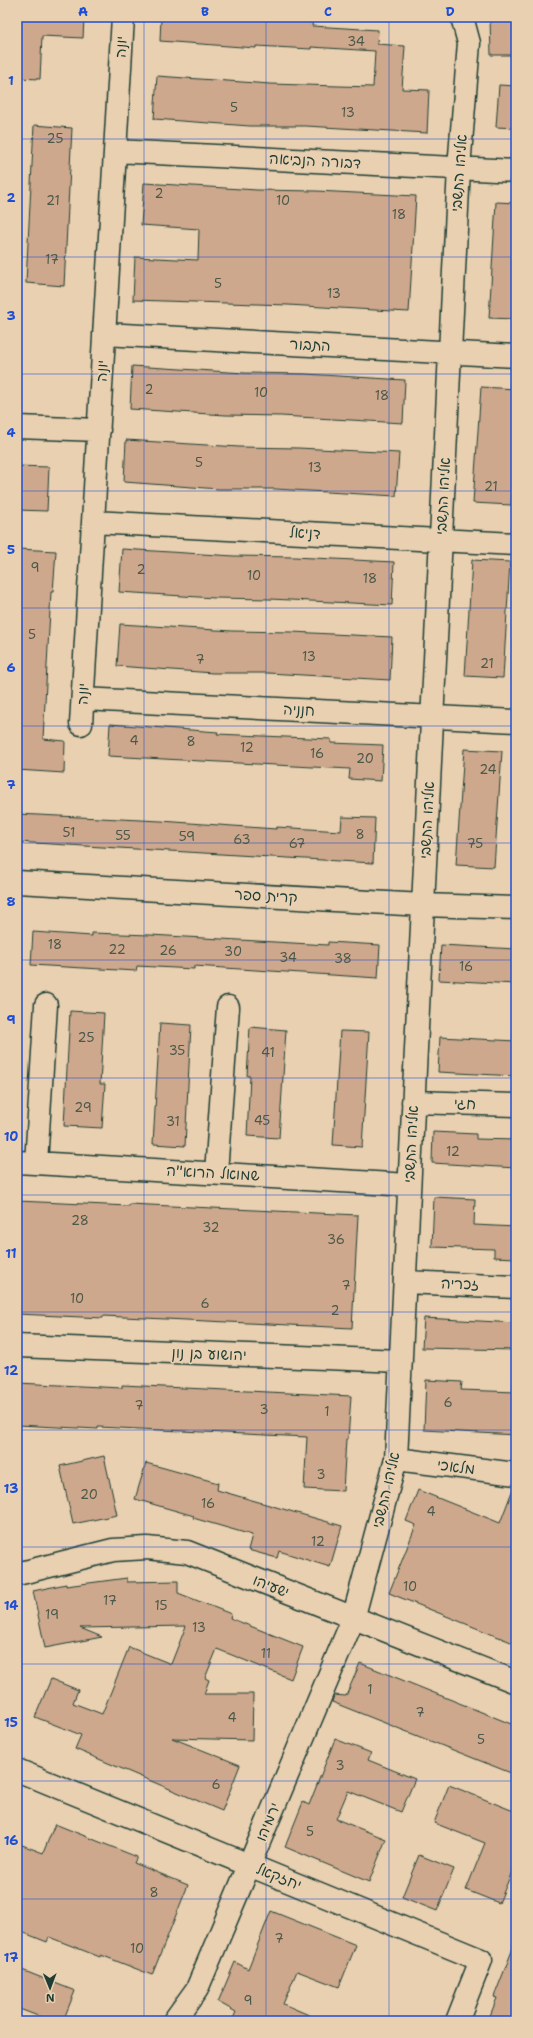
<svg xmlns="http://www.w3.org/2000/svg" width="533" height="2038" font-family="'Shantell Sans','Playpen Sans Hebrew',sans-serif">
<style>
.building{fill:#cea88c;stroke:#1f3d34}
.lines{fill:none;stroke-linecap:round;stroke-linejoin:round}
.minor-casing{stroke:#1f3d34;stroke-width:25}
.minor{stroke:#e9d0b1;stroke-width:22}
.grid{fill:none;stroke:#1d4ed8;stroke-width:1;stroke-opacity:0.55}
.labels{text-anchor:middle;stroke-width:3.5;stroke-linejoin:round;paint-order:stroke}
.number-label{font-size:13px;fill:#4b584a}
.street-label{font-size:15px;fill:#1f3d34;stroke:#e9d0b1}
.neatline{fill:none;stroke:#1d4ed8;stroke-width:1.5}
.grid-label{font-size:13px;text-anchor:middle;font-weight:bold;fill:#1d4ed8}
</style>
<rect width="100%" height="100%" fill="#e9d0b1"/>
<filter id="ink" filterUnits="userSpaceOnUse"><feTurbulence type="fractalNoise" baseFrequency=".025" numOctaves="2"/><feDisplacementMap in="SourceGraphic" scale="8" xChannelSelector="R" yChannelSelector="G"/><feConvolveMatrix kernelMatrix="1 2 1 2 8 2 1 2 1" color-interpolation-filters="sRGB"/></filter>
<g filter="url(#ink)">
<path class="building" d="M17,17h67l-1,21 -41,-2 -2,43 -23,-1z
M161,17h152l-1,9 66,4 -1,14 28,2 -3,43 27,1 -2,43 -121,-7h-56l-96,-7 3,-43 113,8 103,3 2,-36 -64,-4v2l-55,-3v2l-96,-7z
M516,17v38h-25l-1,-37z
M499,85l17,1v42l-20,-1z
M34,125l38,3 -8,158 -38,-3z
M144,183l113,7 59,1 100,5 -7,116 -121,-7 -155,-5 2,-43 63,3 1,-31 -58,-4z
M496,202l20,1v116l-27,-1z
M132,366l113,7 60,1 100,6 -2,43 -122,-7 -55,-1 -96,-6z
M481,387l35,2v43l-5,73 -38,-2z
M126,440l113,7 59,1 101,5 -3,43 -121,-7h-56l-95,-7z
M17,466l32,1 -2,44 -30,-1z
M18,549l38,2 -3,41h-2l-8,147 22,2 -1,32 -47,-3 3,-59h-3z
M122,549l112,7 60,1 100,5 -2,43 -122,-6 -55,-1 -96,-6z
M472,560l38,2 -7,116 -38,-2z
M120,624l112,7 60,1 100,5 -2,43 -122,-7h-55l-96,-7z
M110,724l108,8 -1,2 114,5v4l52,2 -2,36 -32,-2 1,-10 -242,-13z
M464,749l38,2 -8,116 -38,-2z
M17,814l144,7 115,8 1,-2 64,4 1,-14 33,1 -2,45 -356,-21z
M33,932l59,4v-3l58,2 178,10v-3l52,3 -2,33 -184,-12v3l-57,-3 -1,5 -105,-6z
M441,945l75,4v35l-77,-4z
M70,1011l34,2 -4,71h5l-3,44 -38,-2z
M160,1023l31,2 -6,121 -32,-2z
M250,1027l36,3 -7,108 -32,-2 3,-60h-3z
M340,1031l29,1 -7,115 -29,-2z
M440,1037l76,4v35l-78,-4z
M433,1132l43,2v5l40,1v28l-84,-5z
M434,1197l41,2 -1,26 42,2v31l-22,-1v-8l-62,-2z
M17,1201l112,5v-2l229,11 -6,113 -249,-12v2l-86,-4z
M424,1318l92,5v27l-94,-2z
M426,1380l36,2 -1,8 55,2v43l-92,-5z
M17,1383l105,5v-3l229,11 -3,43h-2l-3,52 -39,-2 3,-52 -209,-10v2l-81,-4z
M104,1456l13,59 -44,9 -13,-58z
M146,1463l72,20 -1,7 125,36 -12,41 -51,-16 -2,7 -29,-8 4,-15 -59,-17 1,-2 -59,-17z
M514,1486h2v158l-127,-51 27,-68 -10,-4 12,-31 82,33z
M127,1578v4l51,-1v12l53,21 -1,4 73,29 -12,32 -74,-30 -12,29 4,2 -5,14h49l-1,46 -80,-2 68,27 -18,46 -147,-62 6,-14 -46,-18 16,-38 27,11 -5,13 29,11 27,-67 42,17 15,-38 -106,2 22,9 -57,11 -12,-57 33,-7v2z
M360,1663l156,63v49l-184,-73 2,-7 12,1z
M335,1739l36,14 -3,7 47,19 -14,33 -53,-21 -12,28 50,20 -17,43 -84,-35 18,-45 6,3z
M449,1785l67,27v50l-17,41 -33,-13 19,-47 -51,-20z
M55,1824l82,33 -3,6 54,22 -36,90 -51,-20 -1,2 -51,-20 -2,5 -30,-12v-87l26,10z
M419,1855l35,14 -17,42 -35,-14z
M271,1911l85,34 -17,42 -42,-16 -14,33 40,17h-91l4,-9 -18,-10 17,-40 13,7z
M515,1943l1,78h-28l9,-23 -3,-1z
M17,1968l58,23 -12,30h-12l-34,-13z"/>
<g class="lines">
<g class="minor-casing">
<path id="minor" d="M115,151l401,20
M104,334l412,22
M17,427l82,3
M93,522l423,22
M83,699l433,22
M81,724l42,-707
M17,882l406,23 93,3
M413,1102l103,3
M17,1162l392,23
M36,1163l10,-158
M216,1173l12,-166
M405,1282l111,5
M17,1346l384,15
M396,1459l120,15
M17,1574l96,-24 34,-2 40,4 329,130
M17,1770l464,190 -24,61
M174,2021l23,-32 156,-370 43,-160 63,-1291 10,-125 -7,-26"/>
</g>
<use href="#minor" class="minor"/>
</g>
</g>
<path class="grid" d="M144,17v2004M266,17v2004M389,17v2004M17,139h499M17,257h499M17,374h499M17,491h499M17,608h499M17,726h499M17,843h499M17,960h499M17,1078h499M17,1195h499M17,1312h499M17,1430h499M17,1547h499M17,1664h499M17,1781h499M17,1899h499"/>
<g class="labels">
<g class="number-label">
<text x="356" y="46">34</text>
<text x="234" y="112">5</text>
<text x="348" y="117">13</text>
<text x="55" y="143">25</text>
<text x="159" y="198">2</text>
<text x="53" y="205">21</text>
<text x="283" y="205">10</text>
<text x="399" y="219">18</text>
<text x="52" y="264">17</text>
<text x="218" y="288">5</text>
<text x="334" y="298">13</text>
<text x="149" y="394">2</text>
<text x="261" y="397">10</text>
<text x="382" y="400">18</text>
<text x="199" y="467">5</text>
<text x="315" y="472">13</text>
<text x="491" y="491">21</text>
<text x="35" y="572">9</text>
<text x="141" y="574">2</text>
<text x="254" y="580">10</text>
<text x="370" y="583">18</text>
<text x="32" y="639">5</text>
<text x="309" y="661">13</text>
<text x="200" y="664">7</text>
<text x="487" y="668">21</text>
<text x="134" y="745">4</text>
<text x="191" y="746">8</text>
<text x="247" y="752">12</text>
<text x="317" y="758">16</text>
<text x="365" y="763">20</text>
<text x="488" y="774">24</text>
<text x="69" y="837">51</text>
<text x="360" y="839">8</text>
<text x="123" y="840">55</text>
<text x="187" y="841">59</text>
<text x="242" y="844">63</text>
<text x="297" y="848">67</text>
<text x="475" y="848">75</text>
<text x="55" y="949">18</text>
<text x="117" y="954">22</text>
<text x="168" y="955">26</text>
<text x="233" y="956">30</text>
<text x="288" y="962">34</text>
<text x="343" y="963">38</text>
<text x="466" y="971">16</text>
<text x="86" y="1042">25</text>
<text x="177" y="1055">35</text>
<text x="268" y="1057">41</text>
<text x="83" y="1112">29</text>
<text x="262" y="1125">45</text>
<text x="173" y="1126">31</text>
<text x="453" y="1156">12</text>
<text x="80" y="1225">28</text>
<text x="211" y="1232">32</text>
<text x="336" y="1244">36</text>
<text x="346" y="1290">7</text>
<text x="77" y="1303">10</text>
<text x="205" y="1308">6</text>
<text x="335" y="1315">2</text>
<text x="448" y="1407">6</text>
<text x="139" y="1410">7</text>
<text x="264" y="1414">3</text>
<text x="327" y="1416">1</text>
<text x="321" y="1479">3</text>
<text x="89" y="1499">20</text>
<text x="208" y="1508">16</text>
<text x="431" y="1516">4</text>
<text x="318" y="1546">12</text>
<text x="410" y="1591">10</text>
<text x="110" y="1605">17</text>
<text x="161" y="1610">15</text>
<text x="52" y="1619">19</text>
<text x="199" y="1632">13</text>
<text x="266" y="1658">11</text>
<text x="370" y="1694">1</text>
<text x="420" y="1717">7</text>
<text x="232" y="1722">4</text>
<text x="481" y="1744">5</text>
<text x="340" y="1770">3</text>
<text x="216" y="1789">6</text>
<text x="310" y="1836">5</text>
<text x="154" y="1897">8</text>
<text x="279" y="1943">7</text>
<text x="137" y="1953">10</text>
<text x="248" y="2005">9</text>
</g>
<g class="street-label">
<text transform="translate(121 47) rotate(-87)" y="5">יונה</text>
<text transform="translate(315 161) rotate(3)" y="5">דבורה הנביאה</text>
<text transform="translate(459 173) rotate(-86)" y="5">אליהו התשבי</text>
<text transform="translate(310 345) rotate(3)" y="5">התבור</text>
<text transform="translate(102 371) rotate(-87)" y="5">יונה</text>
<text transform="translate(443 496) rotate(-87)" y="5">אליהו התשבי</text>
<text transform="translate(305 533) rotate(3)" y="5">דניאל</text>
<text transform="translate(83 694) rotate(-87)" y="5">יונה</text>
<text transform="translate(299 710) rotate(3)" y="5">חנניה</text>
<text transform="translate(427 820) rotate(-87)" y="5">אליהו התשבי</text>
<text transform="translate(266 896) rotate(3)" y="5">קרית ספר</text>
<text transform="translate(465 1104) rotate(2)" y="5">חגי</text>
<text transform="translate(411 1144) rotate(-87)" y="5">אליהו התשבי</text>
<text transform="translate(213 1173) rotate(3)" y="5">שמואל הרוא"ה</text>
<text transform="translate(460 1284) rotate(2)" y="5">זכריה</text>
<text transform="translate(209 1354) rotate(2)" y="5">יהושוע בן נון</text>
<text transform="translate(456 1467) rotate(7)" y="5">מלאכי</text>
<text transform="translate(386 1490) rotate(-77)" y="5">אליהו התשבי</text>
<text transform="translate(271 1586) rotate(22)" y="5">ישעיהו</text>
<text transform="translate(268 1822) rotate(-67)" y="5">ירמיהו</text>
<text transform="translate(279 1877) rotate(22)" y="5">יחזקאל</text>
</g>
</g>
<rect width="533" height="2038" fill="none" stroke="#e9d0b1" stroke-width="44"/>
<g transform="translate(50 1988) rotate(179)" stroke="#e9d0b1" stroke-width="3" paint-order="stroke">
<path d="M0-3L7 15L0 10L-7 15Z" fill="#1f3d34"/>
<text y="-6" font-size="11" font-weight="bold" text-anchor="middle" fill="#1f3d34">N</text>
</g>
<rect x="22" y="22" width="489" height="1994" class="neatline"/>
<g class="grid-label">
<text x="83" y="16">A</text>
<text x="205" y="16">B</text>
<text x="328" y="16">C</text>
<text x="450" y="16">D</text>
<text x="11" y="85">1</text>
<text x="11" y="202">2</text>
<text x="11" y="320">3</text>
<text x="11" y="437">4</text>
<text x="11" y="554">5</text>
<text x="11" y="672">6</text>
<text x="11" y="789">7</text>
<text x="11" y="906">8</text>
<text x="11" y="1024">9</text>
<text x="11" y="1141">10</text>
<text x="11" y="1258">11</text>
<text x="11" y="1375">12</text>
<text x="11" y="1493">13</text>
<text x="11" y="1610">14</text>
<text x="11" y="1727">15</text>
<text x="11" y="1845">16</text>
<text x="11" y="1962">17</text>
</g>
</svg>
